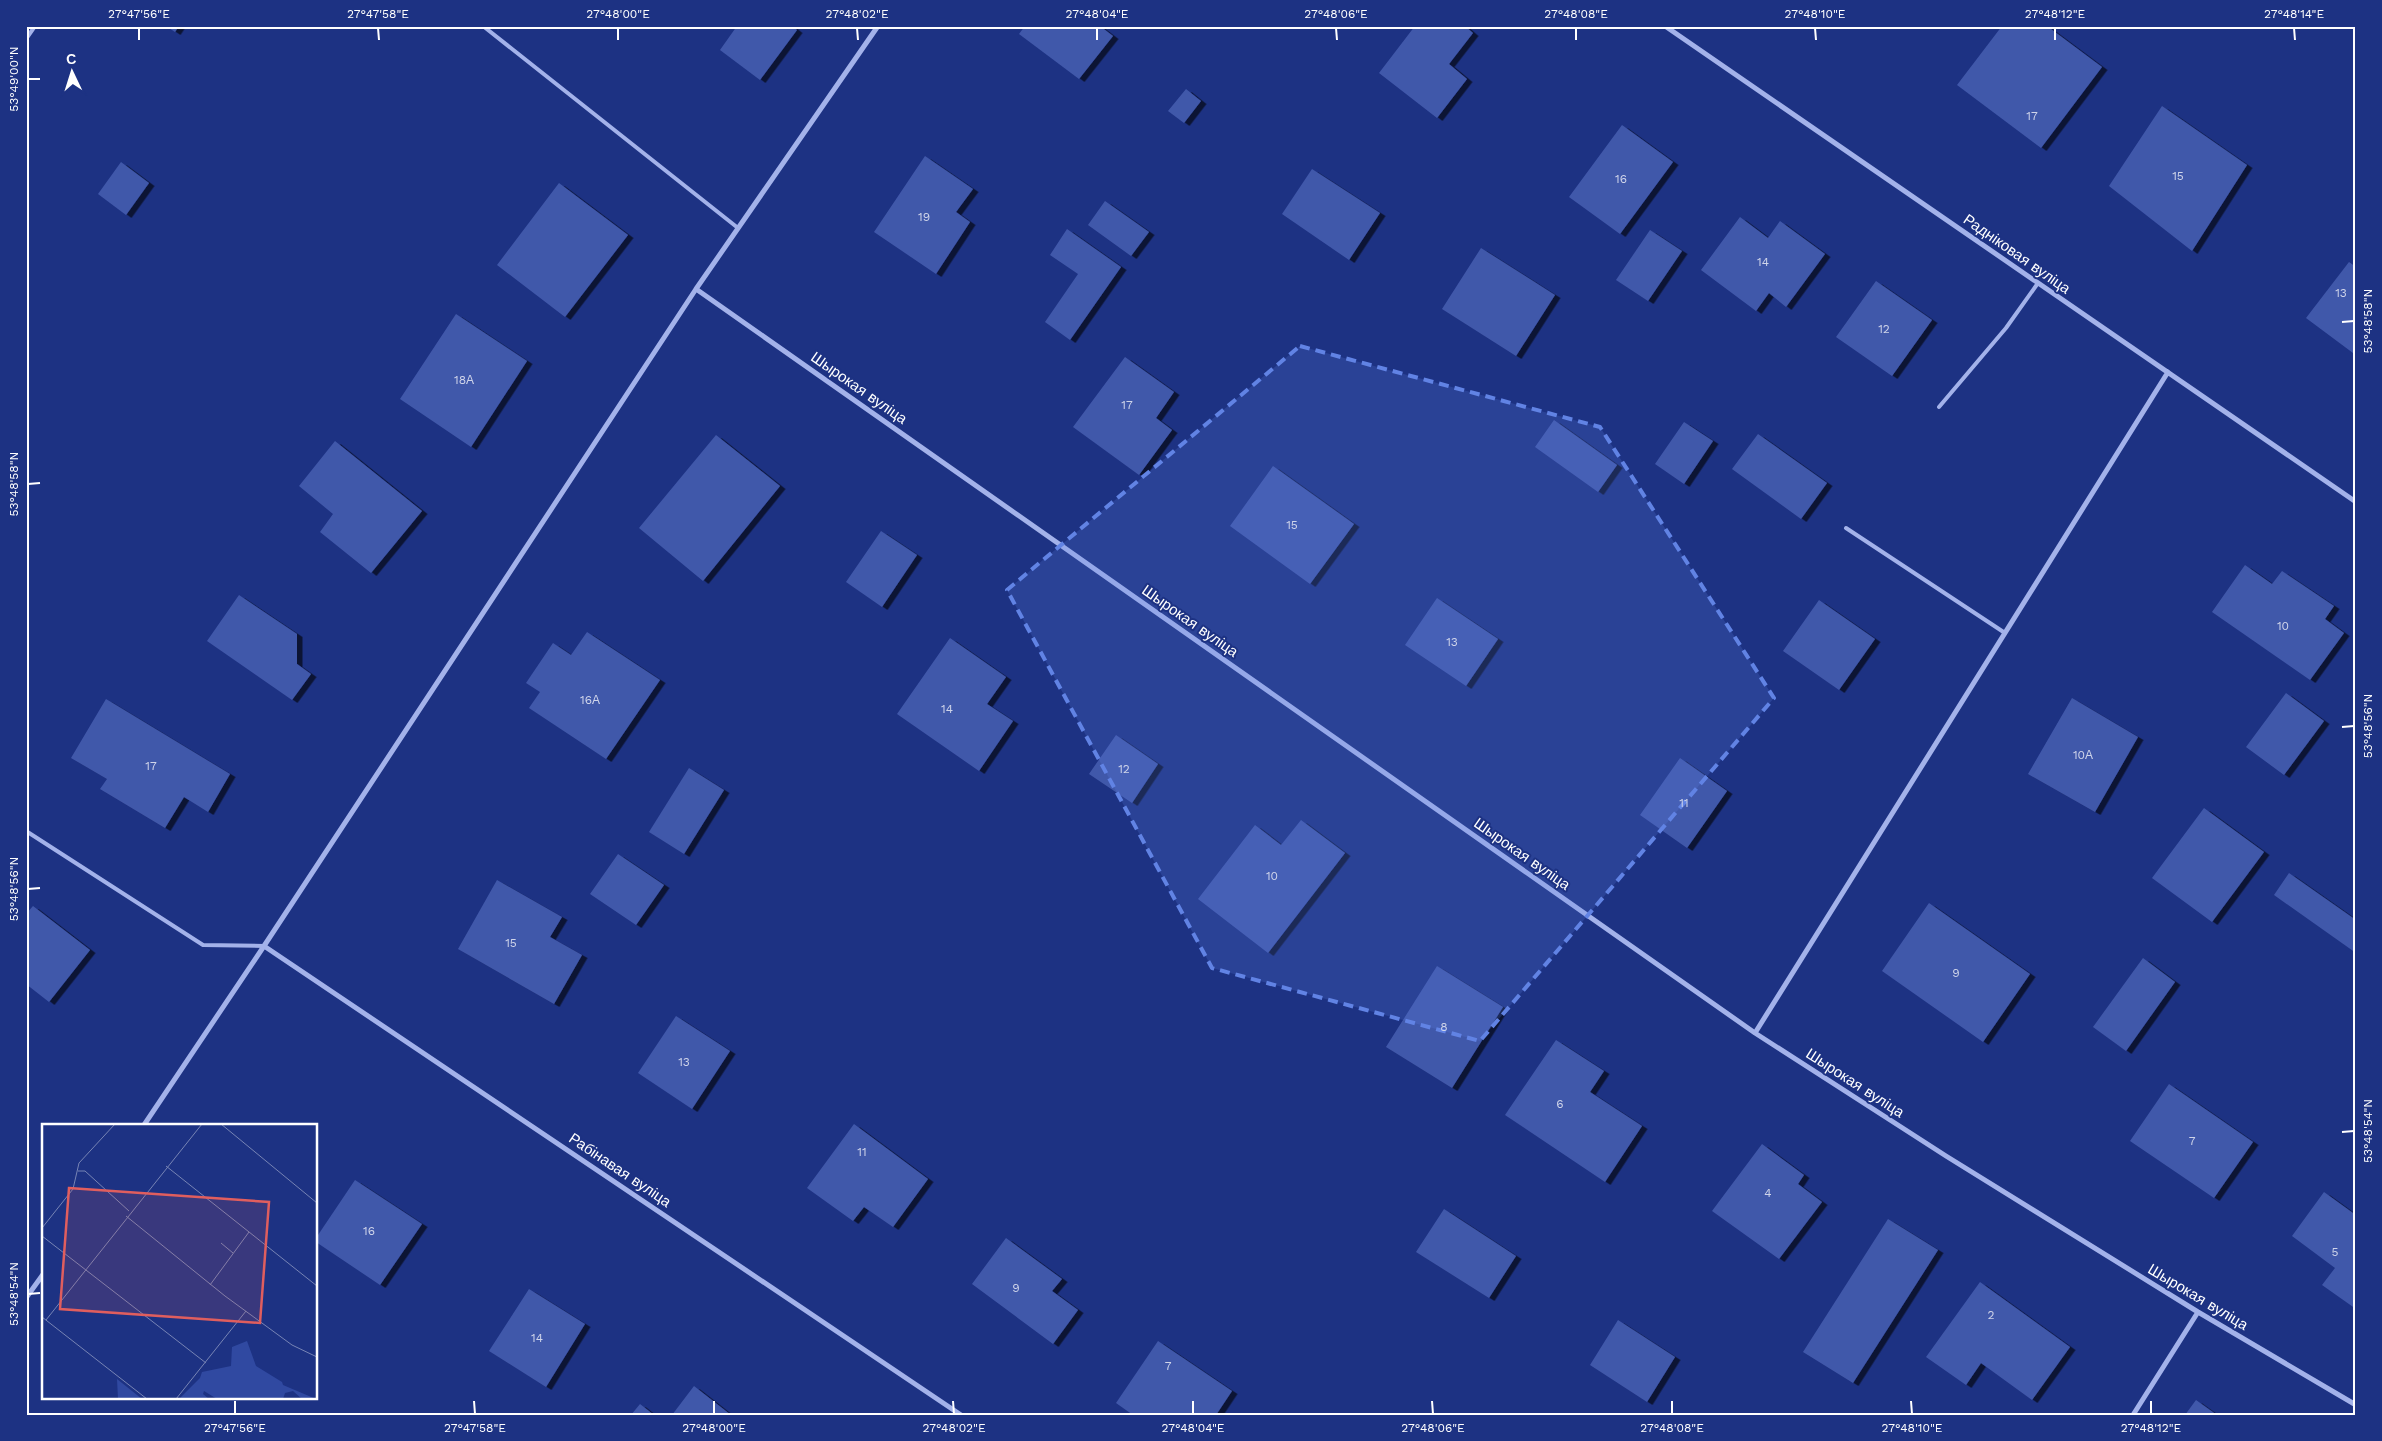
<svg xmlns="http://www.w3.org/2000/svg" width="2382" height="1441" font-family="'Work Sans',sans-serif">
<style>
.building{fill:#4158aa;filter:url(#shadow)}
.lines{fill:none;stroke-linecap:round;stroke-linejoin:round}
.lane{stroke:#a3b2ea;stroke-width:4}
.street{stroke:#a3b2ea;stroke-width:5}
.marked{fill:#6183e4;fill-opacity:0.2;stroke:#6183e4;stroke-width:4;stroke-dasharray:10 6;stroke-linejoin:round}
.ticks{fill:none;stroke:#fff;stroke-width:2}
.labels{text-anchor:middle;stroke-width:4;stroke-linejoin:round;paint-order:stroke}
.number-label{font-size:12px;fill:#d0d5ea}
.street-label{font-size:15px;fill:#fff;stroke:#1d3283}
.inset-road{fill:none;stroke:#7784b5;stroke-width:1}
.view{fill:#e05e5e;fill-opacity:0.15;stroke:#e05e5e;stroke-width:2.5}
.inset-edge{fill:none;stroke:#fff;stroke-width:2.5}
.neatline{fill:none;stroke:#fff;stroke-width:2}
.ticks-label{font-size:12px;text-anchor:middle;fill:#fff}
</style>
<defs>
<filter id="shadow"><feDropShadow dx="5.5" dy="3" stdDeviation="0" flood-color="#0009"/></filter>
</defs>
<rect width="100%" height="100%" fill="#1d3283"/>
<path class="building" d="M166,26h13l-4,6z
M737,26h55l5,4 -37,50 -40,-30z
M1025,26h75l13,10 -34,43 -60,-45z
M1415,26h50l8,7 -24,31 18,15 -30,39 -58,-45z
M2002,26h45l55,41 -61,81 -84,-63z
M1186,89l15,12 -17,22 -16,-12z
M2162,106l85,59 -55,86 -83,-65z
M1622,125l51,37 -53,72 -51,-37z
M925,156l48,33 -17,23 14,10 -34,52 -62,-42z
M121,162l28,21 -23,32 -28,-21z
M1312,169l68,44 -31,47 -67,-46z
M559,183l69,52 -63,82 -68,-52z
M1105,201l44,31 -18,24 -43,-31z
M1740,217l28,21 12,-17 45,33 -39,53 -17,-14 -13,18 -55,-41z
M1067,229l54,38 -51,73 -25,-18 33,-48 -28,-19z
M1650,230l32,21 -34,50 -32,-21z
M1481,248l74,47 -39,61 -74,-47z
M2349,262l7,5v82l-3,4 -47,-35z
M1876,281l56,39 -40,56 -56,-39z
M456,314l71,47 -56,86 -71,-48z
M1125,357l49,35 -18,26 16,12 -33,45 -66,-48z
M1554,420l63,45 -19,27 -63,-45z
M1684,422l29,19 -29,43 -29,-20z
M1758,434l69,49 -26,36 -69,-50z
M716,435l64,51 -77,95 -64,-53z
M335,441l87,70 -51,62 -51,-41 13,-18 -34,-28z
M1273,466l81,58 -44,60 -80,-58z
M881,531l36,24 -35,52 -36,-25z
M2245,565l27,19 10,-13 52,35 -9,13 19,14 -34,47 -98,-68z
M239,595l58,39v30l14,10 -19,26 -85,-59z
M1437,598l61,41 -32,47 -61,-41z
M1819,600l56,39 -36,51 -56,-39z
M587,632l73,48 -54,79 -77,-51 11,-16 -14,-9 27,-40 18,12z
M950,638l56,39 -19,27 26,17 -34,50 -82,-57z
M2286,693l38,28 -40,54 -38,-28z
M2072,698l66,39 -43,75 -67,-38z
M106,699l124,75 -22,38 -24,-15 -19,31 -65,-39 7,-10 -36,-21z
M1116,735l42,29 -26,39 -43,-29z
M1680,758l47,33 -40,57 -47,-33z
M689,768l35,22 -40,64 -35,-22z
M2204,808l60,44 -52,70 -60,-44z
M1301,820l44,33 -77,100 -70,-54 57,-74 26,20z
M618,854l46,31 -28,40 -46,-31z
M2289,873l67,47v33l-82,-58z
M497,880l65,37 -12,20 32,18 -28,49 -96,-55z
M1929,903l101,71 -47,68 -101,-71z
M33,906l57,44 -41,52 -23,-18v-70z
M2143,958l32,24 -49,69 -33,-24z
M1437,966l66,41 -51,81 -66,-41z
M676,1016l54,35 -38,58 -54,-36z
M1556,1040l48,31 -14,21 52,34 -37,56 -100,-67z
M2169,1084l84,58 -39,56 -84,-57z
M854,1124l74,55 -35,48 -29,-20 -11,14 -46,-33z
M1762,1144l42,31 -6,9 24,18 -43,57 -67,-48z
M355,1180l67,44 -42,61 -64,-43v-4z
M2324,1192l29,21 3,-5v101l-34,-24 13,-17 -43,-32z
M1444,1209l72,47 -27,42 -73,-46z
M1888,1219l50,31 -85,133 -50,-31z
M1006,1238l56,41 -10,12 26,19 -25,34 -81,-60z
M1980,1282l90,65 -38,53 -51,-37 -15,22 -40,-28z
M529,1289l56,35 -39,63 -57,-36z
M1618,1320l57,37 -28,45 -57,-37z
M1158,1341l74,50 -16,24h-83l-17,-12z
M694,1386l37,29h-59z
M2196,1400l21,15h-32z
M640,1404l14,11h-23z"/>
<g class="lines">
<path class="lane" d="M483,26l255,202
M26,39l9,-13
M1939,407l67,-79 32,-45
M1846,528l159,105
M26,831l177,114 61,1"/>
<path class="street" d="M1665,26l691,476
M696,289l1059,744 191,123 252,156 158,93
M264,946l697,469
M1755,1033l413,-661
M144,1125l120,-179 432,-657 182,-263
M26,1298l18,-25
M2133,1415l65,-103"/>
</g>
<path class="marked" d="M1300,346l300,81 174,271 -294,343 -268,-73 -205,-378z"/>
<path class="ticks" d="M139,28v12M378,28l1,12M618,28v12M857,28l1,12M1097,28v12M1336,28l1,12M1576,28v12M1815,28l1,12M2055,28v12M2294,28l1,12M28,79h12M2342,322l12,-1M28,484l12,-1M2342,727l12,-1M28,889l12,-1M2342,1132l12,-1M28,1294l12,-1M235,1401v13M474,1401l1,13M714,1401v13M953,1401l1,13M1193,1401v13M1432,1401l1,13M1672,1401v13M1911,1401l1,13M2151,1401v13"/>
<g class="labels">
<g class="number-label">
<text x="2032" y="120">17</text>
<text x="2178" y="180">15</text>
<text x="1621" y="183">16</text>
<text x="924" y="221">19</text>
<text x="1763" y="266">14</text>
<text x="2341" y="297">13</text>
<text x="1884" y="333">12</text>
<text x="464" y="384">18А</text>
<text x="1127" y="409">17</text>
<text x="1292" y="529">15</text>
<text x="2283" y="630">10</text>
<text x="1452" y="646">13</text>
<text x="590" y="704">16А</text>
<text x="947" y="713">14</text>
<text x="2083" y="759">10А</text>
<text x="151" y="770">17</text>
<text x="1124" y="773">12</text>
<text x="1684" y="807">11</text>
<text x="1272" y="880">10</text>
<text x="511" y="947">15</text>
<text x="1956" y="977">9</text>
<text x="1444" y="1031">8</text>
<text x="684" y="1066">13</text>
<text x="1560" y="1108">6</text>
<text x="2192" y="1145">7</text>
<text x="862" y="1156">11</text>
<text x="1768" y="1197">4</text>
<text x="369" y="1235">16</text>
<text x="2335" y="1256">5</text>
<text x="1016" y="1292">9</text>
<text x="1991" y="1319">2</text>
<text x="537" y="1342">14</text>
<text x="1168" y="1370">7</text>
</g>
<g class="street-label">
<text transform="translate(2017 254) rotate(35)" y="5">Радніковая вуліца</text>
<text transform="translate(859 388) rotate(35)" y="5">Шырокая вуліца</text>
<text transform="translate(1190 621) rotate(35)" y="5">Шырокая вуліца</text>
<text transform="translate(1522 854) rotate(35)" y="5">Шырокая вуліца</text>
<text transform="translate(1855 1083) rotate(33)" y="5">Шырокая вуліца</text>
<text transform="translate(620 1170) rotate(34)" y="5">Рабінавая вуліца</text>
<text transform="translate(2198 1297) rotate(31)" y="5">Шырокая вуліца</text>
</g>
</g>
<g transform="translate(42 1124)">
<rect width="275" height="275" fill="#1d3283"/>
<path d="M205,217l9,25 26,16 1,3 33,14h-14l-9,-8 -8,2 -2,6h-66l-13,-8 -1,3 6,5h-30l21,-21 2,-6 29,-6 1,-19zM75,255l25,20h-24z" fill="#3049a1"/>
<path class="inset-road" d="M179,0l96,79M124,42l151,120M36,47h7l44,40M84,92l99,80 67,49 25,12M0,104l31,-39 6,-26 36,-39M0,112l164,127M179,119l12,10M168,161l39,-53M0,193l105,82M4,196l156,-196M134,275l70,-88"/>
<path class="view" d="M27,64l200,14 -9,121 -200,-14z"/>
<rect width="275" height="275" class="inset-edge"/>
</g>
<rect width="2382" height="1441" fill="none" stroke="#1d3283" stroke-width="55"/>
<g transform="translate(72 72) rotate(356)" stroke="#1d3283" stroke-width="4" paint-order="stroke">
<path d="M0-4L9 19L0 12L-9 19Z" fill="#ffffff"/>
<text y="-8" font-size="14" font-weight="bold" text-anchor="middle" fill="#ffffff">С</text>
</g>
<rect x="28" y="28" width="2326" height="1386" class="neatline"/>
<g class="ticks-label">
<text x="139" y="18">27°47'56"E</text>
<text x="378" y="18">27°47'58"E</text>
<text x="618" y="18">27°48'00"E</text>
<text x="857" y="18">27°48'02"E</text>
<text x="1097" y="18">27°48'04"E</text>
<text x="1336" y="18">27°48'06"E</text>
<text x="1576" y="18">27°48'08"E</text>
<text x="1815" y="18">27°48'10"E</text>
<text x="2055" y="18">27°48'12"E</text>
<text x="2294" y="18">27°48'14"E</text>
<text transform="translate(14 79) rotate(-90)" y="4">53°49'00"N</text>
<text transform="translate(2368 321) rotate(-90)" y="4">53°48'58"N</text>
<text transform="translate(14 484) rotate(-90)" y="4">53°48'58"N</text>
<text transform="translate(2368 726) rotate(-90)" y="4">53°48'56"N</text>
<text transform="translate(14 889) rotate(-90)" y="4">53°48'56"N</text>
<text transform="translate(2368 1131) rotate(-90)" y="4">53°48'54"N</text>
<text transform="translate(14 1294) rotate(-90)" y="4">53°48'54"N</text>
<text x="235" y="1432">27°47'56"E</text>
<text x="475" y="1432">27°47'58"E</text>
<text x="714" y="1432">27°48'00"E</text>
<text x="954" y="1432">27°48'02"E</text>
<text x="1193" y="1432">27°48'04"E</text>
<text x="1433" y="1432">27°48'06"E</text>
<text x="1672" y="1432">27°48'08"E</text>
<text x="1912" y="1432">27°48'10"E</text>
<text x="2151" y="1432">27°48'12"E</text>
</g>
</svg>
